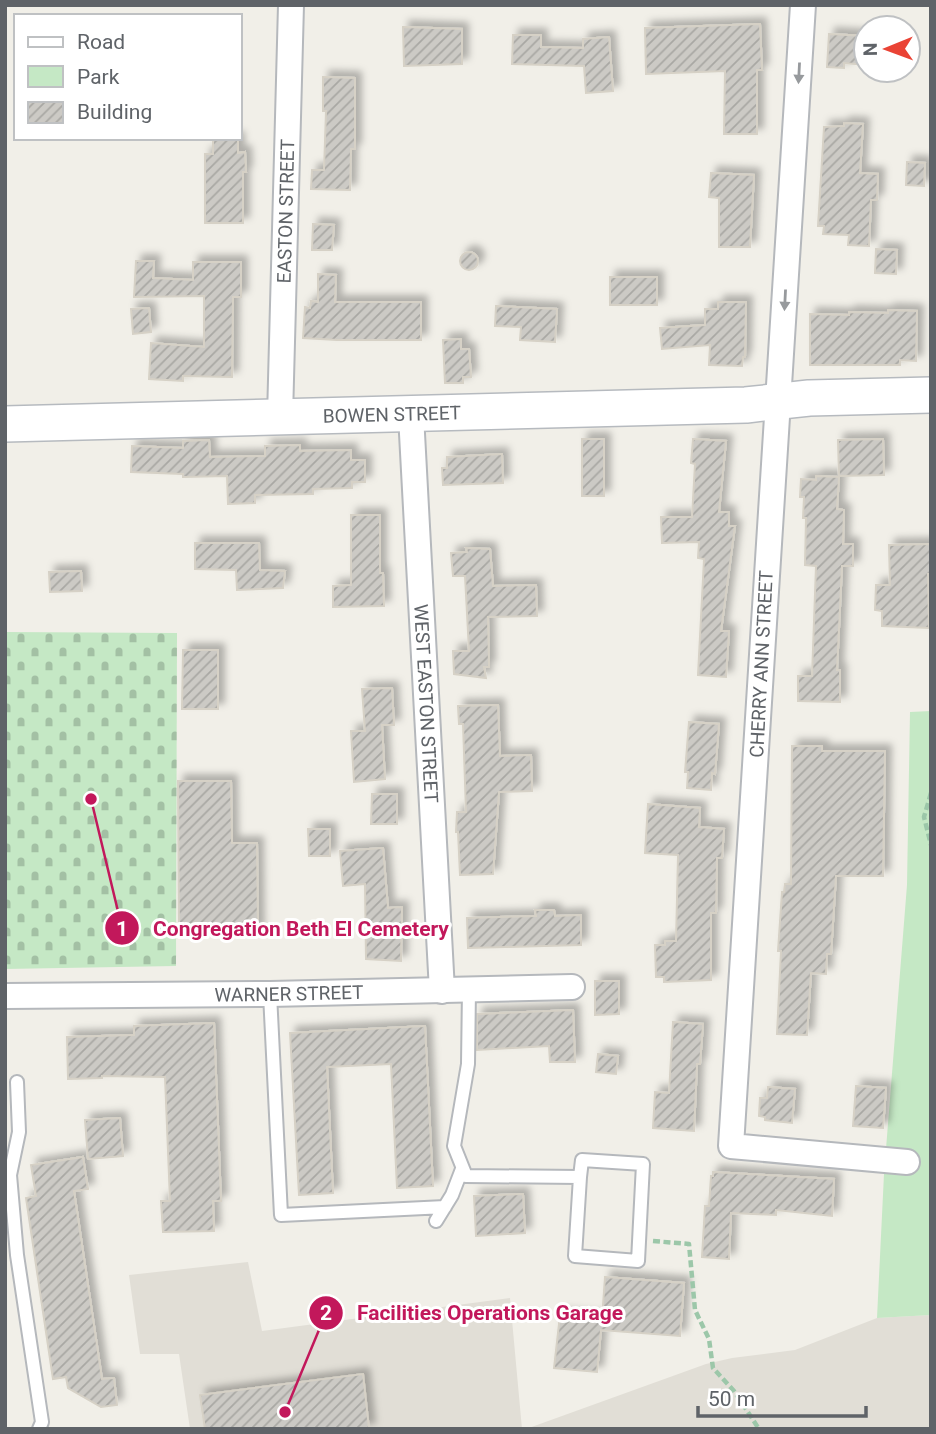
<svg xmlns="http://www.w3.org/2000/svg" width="936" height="1434" font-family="Roboto,sans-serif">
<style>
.education{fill:#e1ded6}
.cemetery{fill:url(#cemetery-stones)}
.green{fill:#c5e8c5}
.building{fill:url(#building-hatch);stroke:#d6d1c6;stroke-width:2;filter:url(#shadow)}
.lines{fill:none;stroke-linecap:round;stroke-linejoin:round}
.lane-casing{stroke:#b5b8bc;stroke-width:16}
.street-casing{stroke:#b5b8bc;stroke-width:28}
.secondary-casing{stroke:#b6babf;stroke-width:38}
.path{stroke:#9cc7a9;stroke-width:4.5;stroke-dasharray:7 3.5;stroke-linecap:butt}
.lane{stroke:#fff;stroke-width:12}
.street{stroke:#fff;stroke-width:24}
.secondary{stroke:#fff;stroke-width:35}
.oneway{fill:#979a9d}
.labels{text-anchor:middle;stroke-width:6;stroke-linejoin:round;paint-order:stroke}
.street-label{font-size:19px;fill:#5f6368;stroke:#fff}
.leader{fill:none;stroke:#c2185b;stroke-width:2.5}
.callout-dot{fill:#c2185b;stroke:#fff;stroke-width:2.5}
.mark-label{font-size:21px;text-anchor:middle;font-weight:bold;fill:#fff}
.callout-label{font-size:21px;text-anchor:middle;font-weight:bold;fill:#c2185b;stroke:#fff;stroke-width:6;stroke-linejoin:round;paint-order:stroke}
</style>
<defs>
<pattern id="cemetery-stones" width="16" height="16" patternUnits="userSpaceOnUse" patternTransform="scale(1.75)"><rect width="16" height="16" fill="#c5e8c5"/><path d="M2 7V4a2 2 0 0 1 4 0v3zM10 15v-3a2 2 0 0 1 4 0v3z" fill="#a3c0a4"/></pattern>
<pattern id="building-hatch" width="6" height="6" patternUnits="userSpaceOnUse" patternTransform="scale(1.75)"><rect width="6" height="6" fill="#cccac5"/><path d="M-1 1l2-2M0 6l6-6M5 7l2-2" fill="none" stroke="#a9a8a4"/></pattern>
<filter id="shadow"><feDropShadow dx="6" dy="-6" stdDeviation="3.5" flood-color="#0004"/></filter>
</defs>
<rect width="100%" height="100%" fill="#f1efe8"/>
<path class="education" d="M248,1262l14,69 248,-33 12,131h-332l-11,-75h-39l-11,-79z
M931,1315v114h-405l180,-65 26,-6 63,-8 82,-32z"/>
<path class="cemetery" d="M5,632l172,1 -1,333 -171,3z"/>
<path class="green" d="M931,711v604l-54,3 7,-144 23,-289 3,-173z"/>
<path class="building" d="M760,24l2,46h-5v64h-33l1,-63 -79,3 -1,-46z
M403,27l59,2v35l-58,2z
M829,34l37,2v29l-22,-2v5l-17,-1z
M513,35h28v12l42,1v-9l26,-2 4,54 -27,2 -2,-27 -72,-2z
M323,77l32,1v71h-4l-1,41 -39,-1 1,-19h12l2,-59h-3z
M844,123l19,1 -3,49 18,1 -1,26h-6l-2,46 -21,-1 1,-10 -26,-1 1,-8h-6l6,-99 20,-1z
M213,138h25v15l7,-1 1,20h-3v51h-38v-69h8z
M907,162l18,1 -1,23 -18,-1z
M711,173l43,2 -4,72h-31v-49l-10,-1z
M313,224l21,1 -2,25h-20z
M876,249l21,1 -1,24 -21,-1z
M460 261a9 9 0 1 1 18 0a9 9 0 1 1-18 0Z
M136,261h18l-1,17 40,2v-18h48v35h-8l-1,80 -49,-1v5l-34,-2 2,-36 53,4v-51l-70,1z
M318,274l18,1 -1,27h86v38h-84l-34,-2 2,-31 5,1 1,-7 7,1z
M610,277h47v28h-47z
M718,302h28l-1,55h-2l-1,9 -33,-1 1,-20 -48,4 -2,-21 45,-3v-16h13z
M496,306l61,3 -2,33 -35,-2 1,-13 -26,-1z
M149,308l2,24 -18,2 -2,-25z
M888,310l29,1 -1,50 -16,-1v5h-90v-51l39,1v-3l39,1z
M461,339v10h8l2,28h-8v6h-18l-2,-43z
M582,439h22v57h-22z
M693,439l33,2 -7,71h10v14h6l-14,105h8l-3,46 -28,-2 6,-116 -6,-1 1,-16 -37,1 -1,-26h31l3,-53 -4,-1z
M883,439l1,36 -45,1 -1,-36z
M209,440l1,17 55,-1v-10l35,-1v6l51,-1v10h14v22h-13v6l-39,1v5l-58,1v8l-27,1 -1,-28 -44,1v-3l-52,-2 1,-26 51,2v-7z
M502,454l1,29 -60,2 -1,-17h5v-11z
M816,476l23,1 -2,32 7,1 -1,34h10v22h-11l-5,104h3v32l-42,-1v-25h14l4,-110 -11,-1 1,-47h-3l1,-21h-4l1,-18 15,1z
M351,515h29v58h3l1,33 -51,1v-21l18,-1z
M195,543h64l1,27 25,1 -2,17 -46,2 -1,-20 -41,-1z
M931,544v30h-3l1,54 -47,-2v-15l-7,-1 1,-25h14l-1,-40z
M466,548l24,1 3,37 43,-1 1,31 -49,1 1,50h-5l2,11 -32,-4 -1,-23h16l-4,-75h-12l-2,-23 16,-1z
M81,571l1,20 -32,1 -1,-20z
M183,650h35v59h-36z
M392,688l2,37h-12l3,54 -31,3 -3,-51h14l-3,-42z
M498,705l2,51 31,-1 1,36 -33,1 -6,82 -33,1 -2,-43h-2l1,-20h9l-3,-88h-4l-1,-18z
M689,722l30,2 -4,50 -3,-1 -1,17 -24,-2 1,-16h-3z
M792,746h30v5h63l-2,125h-47l-5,78h-4l-1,20 -15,-1 -4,62 -30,-1 4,-83h-3l4,-59h2l1,-8h6z
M178,781h53l1,62h25l1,89 -79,1z
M372,794h25v30h-26z
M648,804l52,4 -1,19 25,2 -2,29h-5l-1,55h-5v67l-47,2v-5h-8l-1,-32h10v-4h11l2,-86 -33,-2z
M308,829h22v27h-21z
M383,848l5,60 14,-1 -1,54 -35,-2 -1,-75 -22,2 -3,-35z
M535,910h19l1,6 26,-1v30l-113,3 -1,-30 69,-2z
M595,981h24v33l-24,1z
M573,1010l2,52h-25l-1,-16 -72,4v-36z
M673,1022l30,2 -3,40h-3l-3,67 -41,-3 2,-36 14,1z
M214,1023l7,178h-8l1,30 -51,1 -2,-31h9l-5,-124 -63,-1v2l-34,1 -1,-42 67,-2v-9z
M425,1026l8,160 -36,2 -6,-124 -64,3 6,126 -34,2 -9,-162z
M598,1054l20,2 -2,18 -20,-2z
M856,1086l30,2 -3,40 -30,-2z
M768,1087l27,2 -3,34 -27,-3v-3l-6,-1 1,-18h7z
M120,1118l3,38 -35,3 -3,-39z
M83,1157l5,32 -14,2 28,188 12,-1 3,27 -16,2 -33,-19 -2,-11 -13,2 -27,-181 10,-2 -5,-31z
M713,1172l121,7 -2,37 -56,-6v5l-45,-2 -2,46 -27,-2 3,-51h4l2,-30h2z
M523,1194l2,39 -49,3 -2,-40z
M605,1277l79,6 -4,53 -79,-6 -4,42 -43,-4 6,-53 42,4z
M363,1374l6,55h-164l-5,-34z"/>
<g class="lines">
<g class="lane-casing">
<path id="lane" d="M469,990l-1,74 -14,82 12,30 114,1 -5,79 63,5 5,-97 -61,-4 -2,17
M270,994l11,221 164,-8
M17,1082l2,50 -9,43 7,80 25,167 -3,7
M436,1221l16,-26 10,-26"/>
</g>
<g class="street-casing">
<g id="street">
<path d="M803,5l-72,1141 176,16"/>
<path id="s1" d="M411,415l31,576"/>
<path id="s2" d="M280,417l11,-412"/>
<path id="s3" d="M5,996l265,-2 302,-7"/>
</g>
</g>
<g class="secondary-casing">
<g id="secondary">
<path id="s4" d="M5,424l741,-19 63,-7 122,-3"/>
</g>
</g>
<path class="path" d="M931,793l-7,24 7,28
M653,1241l36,3 6,66 14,29 4,29 21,23 25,38"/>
<use href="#lane" class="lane"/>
<use href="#street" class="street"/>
<use href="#secondary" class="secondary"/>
</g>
<defs><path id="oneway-solid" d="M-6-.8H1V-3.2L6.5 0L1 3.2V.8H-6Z" transform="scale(1.75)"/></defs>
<g class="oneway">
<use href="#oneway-solid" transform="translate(799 73) rotate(93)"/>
<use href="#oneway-solid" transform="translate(785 300) rotate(93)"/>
</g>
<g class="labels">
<g class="street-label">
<text dy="7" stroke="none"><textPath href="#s2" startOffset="206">EASTON STREET</textPath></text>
<text dy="7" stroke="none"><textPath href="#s4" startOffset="387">BOWEN STREET</textPath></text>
<text transform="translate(761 664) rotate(-87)" y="7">CHERRY ANN STREET</text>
<text dy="7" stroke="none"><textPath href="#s1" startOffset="289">WEST EASTON STREET</textPath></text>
<text dy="7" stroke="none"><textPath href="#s3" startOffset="284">WARNER STREET</textPath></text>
</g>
</g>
<path class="leader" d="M91 799L122 928M285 1412L326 1313"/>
<g class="callout-dot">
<circle cx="91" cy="799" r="7"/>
<circle cx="285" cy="1412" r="7"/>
<circle cx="122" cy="928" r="18"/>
<circle cx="326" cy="1313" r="18"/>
</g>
<g class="mark-label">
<text x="122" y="936">1</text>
<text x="326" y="1320">2</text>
</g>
<g class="callout-label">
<text x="301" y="936">Congregation Beth El Cemetery</text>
<text x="490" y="1320">Facilities Operations Garage</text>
</g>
<rect width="936" height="1434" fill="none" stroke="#5f6368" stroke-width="14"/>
<rect x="14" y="14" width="228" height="126" fill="#ffffff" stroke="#bfc1c3" stroke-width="2"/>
<rect x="28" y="37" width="35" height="10" fill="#ffffff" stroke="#bfc1c3" stroke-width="2"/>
<text x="77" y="49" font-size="21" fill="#5f6368">Road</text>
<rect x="28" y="66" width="35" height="21" fill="#c5e8c5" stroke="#bfc1c3" stroke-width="2"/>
<text x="77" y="84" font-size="21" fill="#5f6368">Park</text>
<rect x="28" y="102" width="35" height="21" fill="url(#building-hatch)" stroke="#bfc1c3" stroke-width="2"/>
<text x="77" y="119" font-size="21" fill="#5f6368">Building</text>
<g transform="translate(887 49) rotate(269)"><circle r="33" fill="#ffffff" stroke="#bfc1c3" stroke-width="2"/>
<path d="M0-5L12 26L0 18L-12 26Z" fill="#ea4335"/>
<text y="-10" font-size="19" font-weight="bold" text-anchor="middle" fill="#5f6368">N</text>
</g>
<path d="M698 1406v10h168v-10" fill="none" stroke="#5f6368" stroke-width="3.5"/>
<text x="708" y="1406" font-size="21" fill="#5f6368" stroke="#ffffff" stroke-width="5" paint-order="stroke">50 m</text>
</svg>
